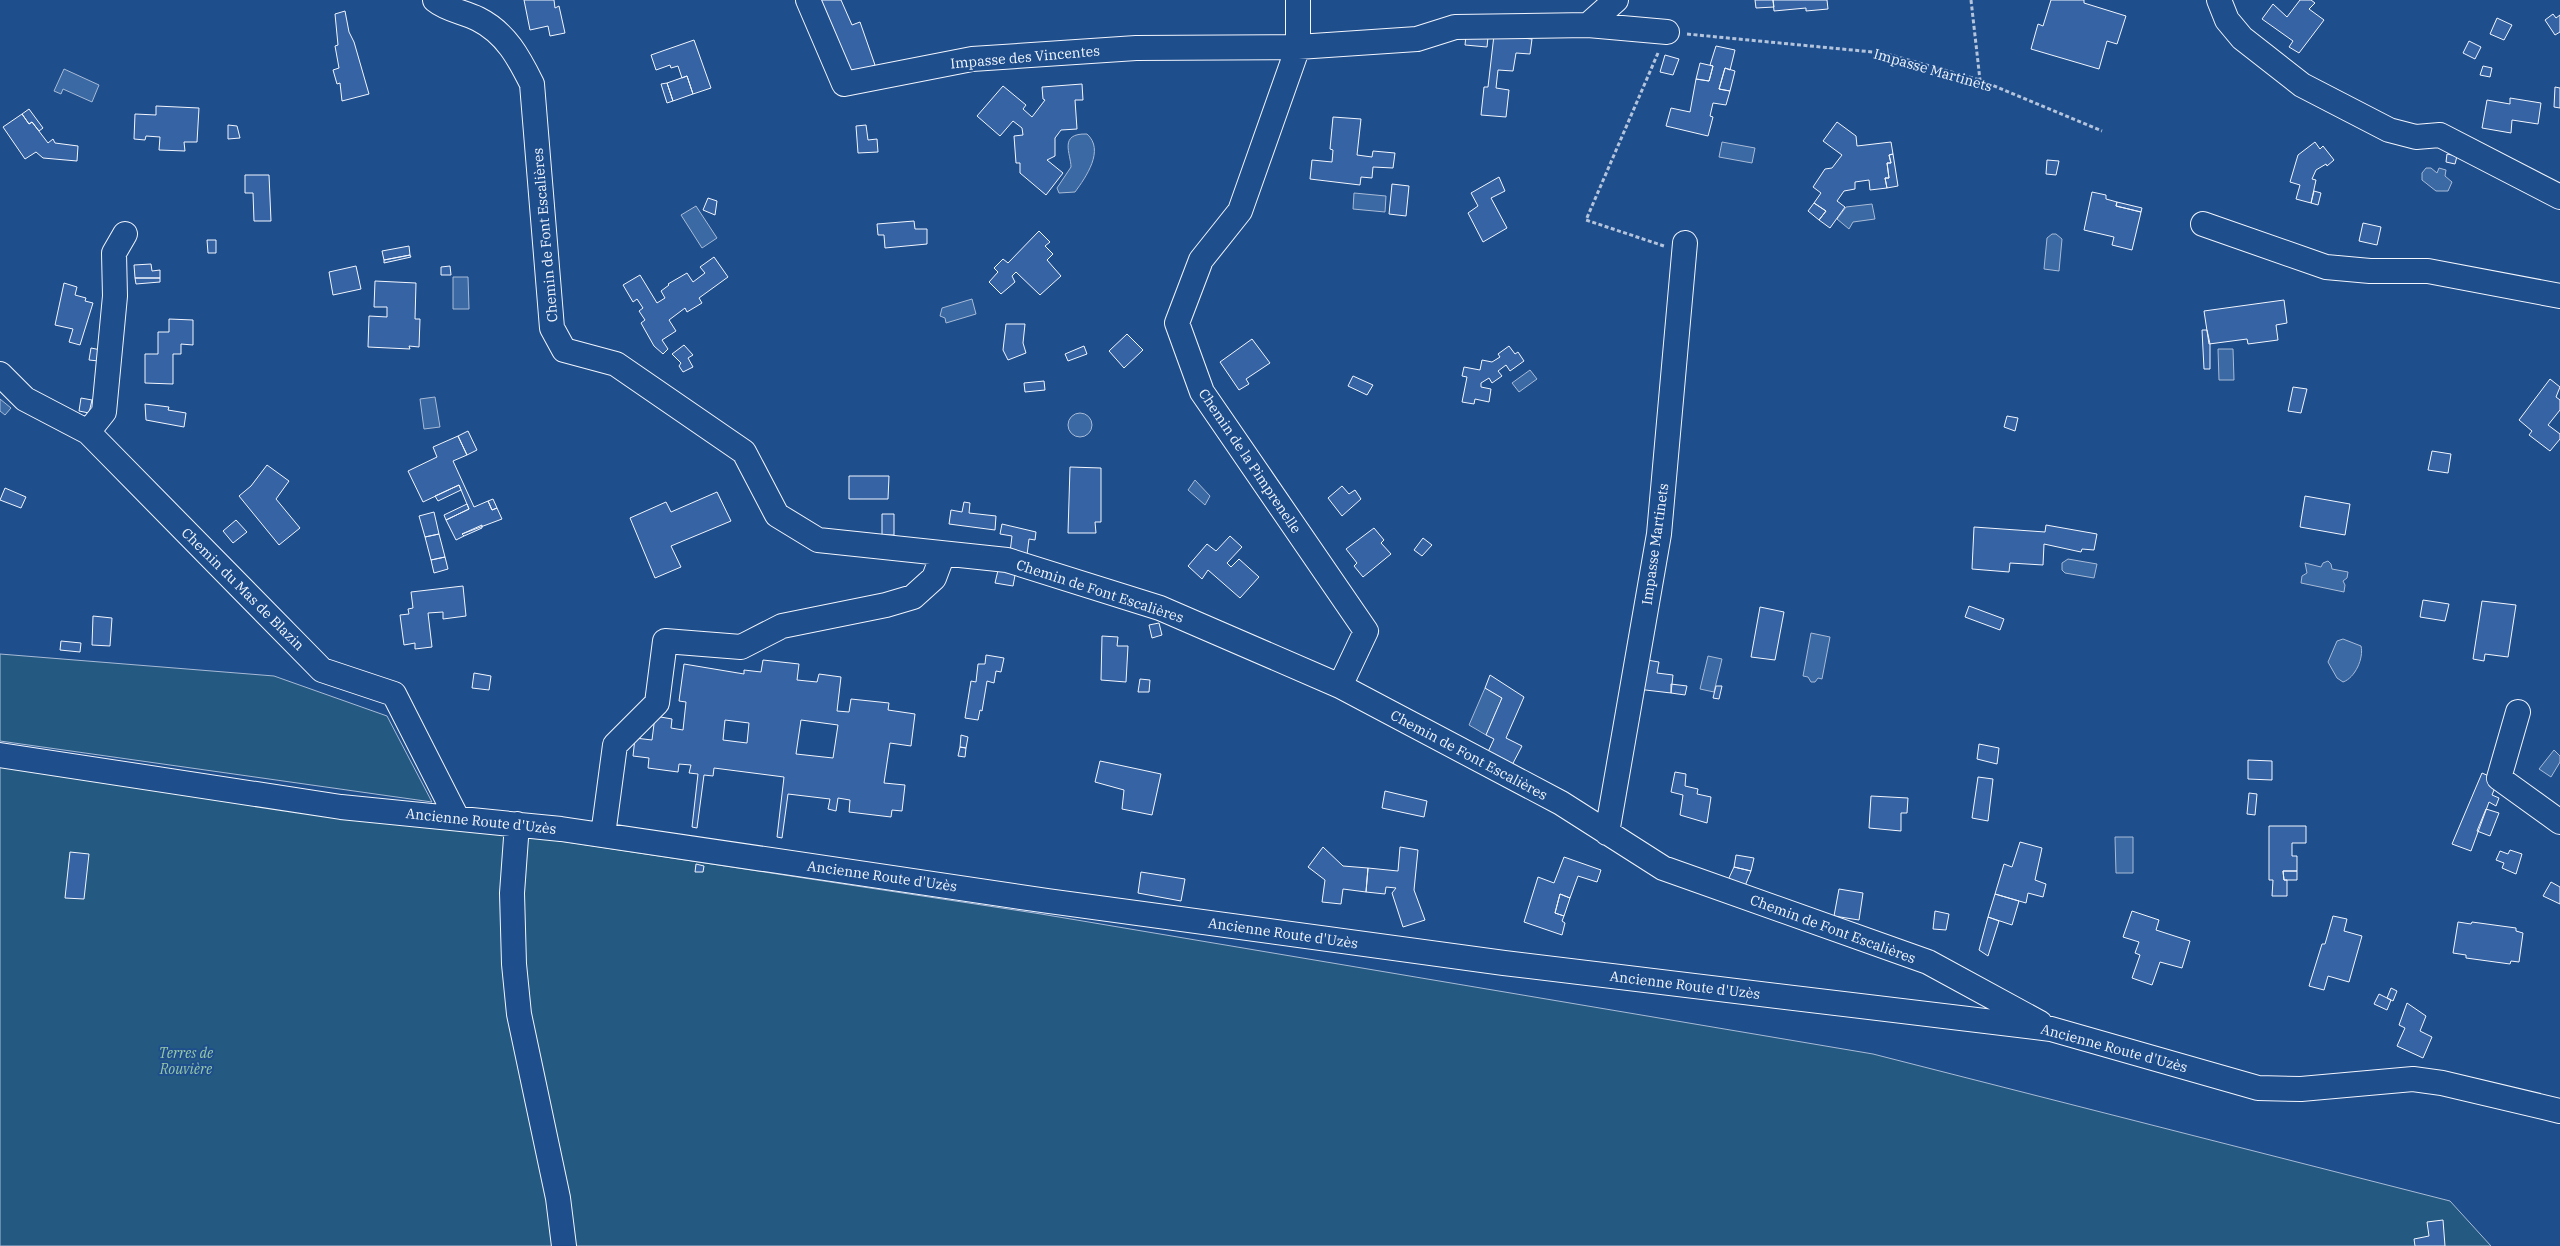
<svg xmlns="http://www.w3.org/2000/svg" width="2560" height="1246" font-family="'IBM Plex Serif',serif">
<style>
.green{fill:#245a82;stroke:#a8bbd7}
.water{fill:#3b69a3;stroke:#a8bbd7}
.building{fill:#3563a3;stroke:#f2f6ff;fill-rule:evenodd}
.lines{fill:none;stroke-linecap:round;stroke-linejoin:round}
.minor-casing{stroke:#f2f6ff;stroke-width:26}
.path{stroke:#b3c4dc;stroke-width:3;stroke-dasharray:4 2.5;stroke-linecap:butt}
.minor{stroke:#1f4e8c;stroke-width:24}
.labels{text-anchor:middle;stroke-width:4;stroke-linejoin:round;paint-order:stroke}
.street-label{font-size:14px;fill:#f2f6ff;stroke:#1f4e8c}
.park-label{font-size:14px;font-style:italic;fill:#97c8a6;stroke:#1f4e8c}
</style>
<rect width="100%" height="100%" fill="#1f4e8c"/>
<path class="green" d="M0,654l274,22 113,40 45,86 -432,-61z
M0,756l1041,158 832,140 577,147 41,45h-2491z"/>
<path class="water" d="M64,69l35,16 -7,17 -29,-13 -2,5 -7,-3z
M1087,134c18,16 -1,43 -12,58l-16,1 -2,-5 14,-21c0,-13 -13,-34 16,-33z
M1722,142l33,6 -3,15 -33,-6z
M2426,168h5l6,5 2,-5 7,2 -1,6 7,6 -4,9h-12l-14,-11v-7z
M1354,193l32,3 -1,16 -32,-3z
M1872,204l3,15 -22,3 -4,7 -12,-10 9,-12z
M696,206l21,32 -15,10 -21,-33z
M2052,234h4l6,5 -3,32 -15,-2 3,-31z
M453,277h15l1,32h-16z
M972,299l4,15 -30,9 -1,-5 -5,-2 2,-8z
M2218,349h15l1,31h-15z
M1530,370l7,9 -18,13 -7,-9z
M435,397l5,30 -16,2 -4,-30z
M0,399l11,9 -6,7 -5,-4z
M1068 425a12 12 0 1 1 24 0a12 12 0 1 1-24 0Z
M1195,480l15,16 -5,9 -17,-15z
M2068,559l29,5 -3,14 -29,-5 -3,-3v-7z
M2328,561l3,3 1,5 16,3 -1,6 -4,3 2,4 -1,7 -43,-9 1,-7 5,-3 -2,-10 16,4 2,-4z
M1811,633l19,4 -8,42 -4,-1 -3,4h-4l-3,-5 -5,-1z
M2343,639l18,7c3,12 -6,32 -18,36l-6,-4 -9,-16 9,-21z
M1708,656l14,3 -8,33 -14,-3z
M1485,688l17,10 -16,37 -17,-10z
M2554,750l6,6v6l-9,15 -12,-8z
M2115,837h18v36h-17z"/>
<path class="building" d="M524,0h30l1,8 4,-2 6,27 -15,3 -2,-10 -18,4z
M818,0h23l11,25 8,-3 15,43 -28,12z
M1755,0h18l1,7 -18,1z
M1773,0h54l1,9 -22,2v-3l-32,3z
M2051,0h33v3l42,13 -9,28 -10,-3 -8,28 -68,-20 7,-25 5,2z
M2300,0h11l4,3 -6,6 15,11 -25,33 -10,-6 4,-6 -31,-22 11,-15 14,13z
M345,11l4,21 5,10 15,52 -27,7 -2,-18 -3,1 -4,-14 6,-2 -4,-22 3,-1 -3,-31z
M2553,14l3,4 4,-3v17l-5,3 -10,-15z
M2497,18l15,7 -8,15 -14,-6z
M1466,35l22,2 -1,10 -22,-2z
M1494,35l38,4 -2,15 -14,-1 -3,18 -15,-1 -2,18 13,2 -3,27 -25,-2 3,-28h4z
M694,40l17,48 -18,6 -6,-18 -5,2 -4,-12 -7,2 -1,-3 -14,5 -5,-15z
M2469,41l12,6 -6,12 -12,-6z
M1716,46l19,4 -5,20 -5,-2 -6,21 11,2 -4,14 -13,-2 -3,13 3,1 -5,19 -42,-10 5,-18 19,4 6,-33 13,2 4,-15 -3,-1z
M1665,55l14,4 -6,16 -13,-3z
M1700,63l13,3 -4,15 -13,-2z
M2483,66l9,2 -2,9 -10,-2z
M1725,68l10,3 -5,20 -11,-2z
M687,76l6,18 -20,7 -6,-18z
M667,83l6,18 -6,2 -6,-19z
M1082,84l1,16h-8l2,29 -16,1 -6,8v18l-8,4 16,13 -17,22 -26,-22v-10h-4l-2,-27 9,-1 -1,-7 -9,-7 -13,15 -23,-20 26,-30 23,19 -3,4 9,8 13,-17 -2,-1 -1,-12z
M2555,87l5,1v20l-6,-1z
M2510,98l31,5 -3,21 -26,-4 -1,13 -29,-5 5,-28 23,4z
M156,106l43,2 -2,34h-13l1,9 -26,-1 1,-13 -14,-1 -1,4 -11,-1 1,-25 21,1z
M29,109l14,19 -4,3 -7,-9 -3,2 -7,-10z
M22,114l7,10 3,-2 16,21 5,-4 2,4 23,3 -1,15 -34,-3 -7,-6 -11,7 -22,-32z
M1333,117l28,2 -4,36 15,2 1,-6 22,2 -2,15 -20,-1 -1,11 -11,-1 -1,8 -50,-6 2,-19 20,2 1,-12 -3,-1z
M1837,122l19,14 1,10 34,-4 2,12 -4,1 2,8h-4l2,15h-4l2,10 -17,2 -1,-10 -14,2v7l-11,2 -7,10 8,6 -15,21 -11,-8 7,-9 -12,-8 7,-10 -8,-6 12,-18 7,-1 10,-13 -19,-14z
M228,125l9,1 3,12 -12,1z
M866,125l2,15 9,-1 1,13 -20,1 -2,-27z
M2315,142l5,7 3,-3 11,14 -7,6 -1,-2 -10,6 -4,9 4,1 -5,23 -15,-4 4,-14 -10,-3 8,-27z
M1893,154l5,32 -11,2 -2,-10h4l-2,-15h4l-2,-8z
M2447,154l10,2 -2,8 -9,-2z
M2047,160l12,1 -3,14 -10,-1z
M245,175h24l2,46h-17l-1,-28h-8z
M1499,177l6,14 -14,7 16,30 -24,14 -15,-29 10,-7 -7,-13z
M1392,184l17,2 -3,30 -17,-2z
M2314,191l7,2 -3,12 -7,-2z
M2092,192l14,3v4l11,3 -1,4 25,6 -9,38 -20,-5 2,-8 -30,-7z
M708,198l9,3 -2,14 -12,-5z
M2117,202l25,6 -1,4 -25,-6z
M1814,203l12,8 -7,9 -11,-9z
M914,221l1,8h12v15l-42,4 -1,-13h-6l-1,-11z
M2363,223l18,4 -4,18 -18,-4z
M1039,231l11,11 -5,4 8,8 -6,6 14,16 -21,19 -24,-23 -4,4 3,6 -14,12 -12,-12 9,-10 -4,-4 9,-9 5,4z
M207,240h9v13h-8z
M409,246l1,9 -26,5 -2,-9z
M410,255l1,2 -27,6v-3z
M714,257l14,20 -29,21 3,5 -15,9 -2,-4 -16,12 7,11 -14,9 6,9 -5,5 -9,-8 -13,-23 4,-3 -6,-9 4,-3 -6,-9 -4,3 -10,-17 17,-10 17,28 8,-5 -4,-7 8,-6 -1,-1 19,-11 6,9 12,-9 -5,-6z
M151,264l1,7 8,-1v8h-25l-1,-13z
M356,266l5,23 -28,6 -4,-23z
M450,266l1,9h-10v-8z
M135,278h25v4l-24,2z
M375,281l41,2 -1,36h5l-1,28 -10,-1 1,3 -42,-2 1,-31 18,1v-10h-13z
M64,283l13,4 -2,8 11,3 -1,3 8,2 -13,42 -11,-3 4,-13 -18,-4z
M2284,300l3,23 -11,2 2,15 -30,4 -1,-5 -38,5 -5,-33z
M169,319l24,1v25l-12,-1v10h-8v30l-28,-1v-29h13v-22h11z
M1006,324h19l-2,19 3,10 -18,7 -5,-10z
M2202,330h5l3,14v25h-6z
M1127,334l16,16 -19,18 -15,-17z
M1252,339l18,24 -24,16 3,5 -10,6 -19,-28z
M684,345l9,10 -5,3 5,9 -10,5 -4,-6 2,-3 -9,-9z
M1084,346l3,8 -19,7 -3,-7z
M1509,346l6,8 3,-2 6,9 -14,10 -4,-6 -8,6 4,5 -10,7 -3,-5 -8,5v4l10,2 -2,13 -14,-3 -1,5 -12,-2 5,-25 -5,-1 2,-9 16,3 2,-10 10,2 8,-5 -2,-3z
M91,348l10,2 -2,11 -10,-1z
M1353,376l20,9 -6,10 -19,-9z
M2550,379l10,8 -4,10 4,3v10l-12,15 12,9v5l-10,12 -21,-16 3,-4 -13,-11z
M1044,381l1,9 -20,2 -1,-9z
M2293,387l14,2 -6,24 -13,-2z
M81,398l11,2 -3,13 -10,-2z
M145,404l24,3 -1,3 18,3 -2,14 -38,-7z
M2007,416l11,2 -3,13 -11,-4z
M468,431l9,19 -10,5 -9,-19z
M458,436l9,19 -14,6 21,46 14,-6 4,9 5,-2 5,11 -40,15 2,2 -8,4 -10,-20 23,-11 -10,-24 -36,17 -15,-31 29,-14 -4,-10z
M2432,451l19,3 -3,19 -20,-3z
M267,465l22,16 -13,18 24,29 -21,17 -40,-49 12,-10z
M1070,467l31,1v54h-6l1,11h-28z
M849,476h40l-1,23h-39z
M459,485l2,5 -23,11 -3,-5z
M1342,486l7,8 6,-4 6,9 -19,17 -14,-18z
M5,488l21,9 -5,11 -21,-8z
M717,492l14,29 -60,25 10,21 -26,11 -25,-60 36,-16 5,10z
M2305,496l45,8 -5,31 -45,-8z
M493,499l4,9 -5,2 -4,-9z
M964,502l6,1 -1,10 27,3 -1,14 -46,-6 2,-14 11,2z
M467,504l2,5 -23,11 -2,-5z
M434,512l5,22 -14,3 -6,-21z
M882,514h12v21h-12z
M236,520l11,12 -14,11 -10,-12z
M1002,524l34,8 -1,8 -6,-1 -2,16 -17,-3 2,-16 -12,-2z
M482,525v3l-18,8 -2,-2z
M2046,525l51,9 -3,16 -12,-1 -1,3 -37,-8 -1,21 -33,-2 -1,9 -37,-3 2,-42 71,5z
M1374,528l10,12 -3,3 10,11 -28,23 -9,-11 3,-3 -11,-14z
M439,534l6,23 -14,3 -6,-23z
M1230,536l12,11 -15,16 4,4 8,-8 20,18 -19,21 -32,-28 -6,9 -14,-13 19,-22 9,7z
M1423,538l9,7 -10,11 -8,-6z
M445,557l3,12 -14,4 -3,-13z
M999,566l17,4 -3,16 -18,-3z
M463,586l3,30 -23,3v-7l-15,1 4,34 -17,2v-6l-11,2 -4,-30 9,-1 -1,-5 5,-1 -2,-16z
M2423,600l26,4 -4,17 -25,-4z
M2482,601l34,4 -8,52 -23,-3 -1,7 -11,-2z
M1969,606l35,13 -4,11 -35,-13z
M1760,607l24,5 -9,48 -24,-3z
M93,616l19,2 -2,28 -18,-1z
M1159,623l3,12 -10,3 -3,-13z
M1102,636l16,1 -1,9h11l-2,36 -25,-2z
M61,641l20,2 -1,9 -20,-2z
M986,655l18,3 -3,14 -5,-1 -2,12 -7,-2 -5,30 -2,-1 -2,10 -13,-2 6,-37 5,1 2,-18h7z
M1641,659l18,3 -2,11 16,2 -2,18 -34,-4z
M763,660l36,4 -2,16 20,2 2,-8 22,3 -4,34 12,1 2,-13 38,4 -1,7 27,4 -4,32 -21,-3 -6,40 21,2 -3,26 -10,-1 -1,7 -42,-5 1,-12 -12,-2 -2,13 -8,-2 2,-10 -42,-5 -6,44 -5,-1 7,-60 -70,-9 -1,8 -9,-1 -7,53 -5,-1 6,-53 -9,-1 2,-8 -12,-1 -1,8 -30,-4 1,-10 -16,-2 2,-18 17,2 3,-24 17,3 -1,9 12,2 3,-28 -7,-1 5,-37 60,10v-4l17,2zM725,720l24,3 -2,20 -24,-3zM801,720l37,5 -5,33 -37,-4z
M474,673l17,3 -2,14 -17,-2z
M1490,675l34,22 -18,41 16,8 -11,21 -24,-13 7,-15 -8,-4 16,-37 -17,-10z
M1140,679l10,1 -1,12h-11z
M1671,684l16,2 -2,9 -14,-2z
M1716,686h6l-3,13 -6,-1z
M961,735l7,2 -2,11 -6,-1z
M1979,744l20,4 -2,16 -20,-5z
M960,747l6,1 -1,9 -7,-1z
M2248,760l24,1v19l-24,-1z
M1100,761l61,13 -9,41 -30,-6 2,-19 -29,-8z
M1675,772l11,2 -1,12 13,3 -1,5 14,3 -4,26 -27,-8 3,-20 -12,-3z
M2482,773l16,7 -6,15 7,3 -3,8 -7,-4 -18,49 -19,-7z
M1978,777l15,2 -5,42 -16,-3z
M1385,791l42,10 -3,16 -42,-9z
M2249,793l8,1 -2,21 -8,-1z
M1871,796l37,2 -1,15h-6v18l-32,-3z
M2486,809l13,4 -9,23 -13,-5z
M2269,826h37v17h-14v13h5v15h-14l1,9h3v16h-15l1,-16h-4z
M2020,842l22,6 -7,32 11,4 -3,13 -15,-4 -2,10 -31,-9 9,-30 8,3z
M1323,847l20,19 25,2 -2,24 -23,-3 -2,15 -19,-2 3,-22 -17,-13z
M1400,847l18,3 -4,40 11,30 -22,7 -11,-34 4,-5 -10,-1 -1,7 -19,-2 2,-24 30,3z
M2510,850l12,4 -6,20 -14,-6 2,-5 -8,-3 4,-9 8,3z
M70,852l19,2 -5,45 -19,-1z
M1736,855l18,3 -3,13 -17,-4z
M1564,857l37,13 -4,12 -19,-6 -8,22 -10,-4 -5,19 9,3 -2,5 3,2 -3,12 -38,-13 14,-45 16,6z
M696,864l8,2 -1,6h-8z
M1734,867l17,4 -6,15 -17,-6z
M2283,871h14v9h-13z
M1141,872l44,7 -4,22 -43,-8z
M2551,882l9,5v17l-17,-8z
M1839,889l24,4 -4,27 -25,-4z
M1560,894l10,4 -6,18 -9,-3z
M1995,894l24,7 -7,24 -24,-8z
M1935,911l14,3 -3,16 -13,-1z
M2132,911l27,9 -3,10 34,11 -8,27 -22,-6 -8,23 -20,-7 8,-23 -5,-2 4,-11 -16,-5z
M2333,916l14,3 -3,12 18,5 -13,46 -21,-6 -4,14 -15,-4 13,-42h3z
M1988,917l11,4 -11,35 -9,-6z
M2458,922l13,2 1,-2 44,6v3l7,2 -4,29 -8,-1 -1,3 -44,-6v-3l-13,-2z
M2391,988l6,3 -4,10 -6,-3z
M2379,994l12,6 -4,10 -13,-6z
M2407,1003l19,13 -6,15 12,6 -9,21 -26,-12 8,-18 -6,-3z
M2443,1220l2,26h-30l-1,-7 15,-3 -2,-14z"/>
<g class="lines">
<g class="minor-casing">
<path id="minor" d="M435,0c12,10 29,12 43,19 28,14 41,39 54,65l20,244 12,22 52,14 128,88 33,63 41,25 189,20 153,48 180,78 221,117 102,65 265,94 112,61
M808,0l36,84 128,-25 164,-11 162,-1 119,-8 38,-12 133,-2 79,7
M1298,0v47l-58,164 -39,49 -24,63 25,69 164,239 -26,55
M2219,0l8,20 15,18 60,47 87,45 27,7 24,-2 120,62
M1588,25l28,-25
M2203,224l123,43 44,4h58l132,25
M0,374l25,25 63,33 234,238 72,24 63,124
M88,432l16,-20 11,-116 -1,-43 11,-19
M2518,712l-19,66 61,44
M0,755l341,52 220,22 487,72 456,62 547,66 207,59 43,1 112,-10 29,4 118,28
M517,824l-5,69 2,71 5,50 39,184 6,48
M1607,833l52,-299 26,-291
M603,835l12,-90 42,-42 8,-62 76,6 41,-21 104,-21 27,-8 21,-19 9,-24"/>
</g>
<path class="path" d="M1971,0l9,80
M1687,34l196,19 97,27 122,51
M1658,53l-72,167 78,26"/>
<use href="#minor" class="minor"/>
</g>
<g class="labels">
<g class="street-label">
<text transform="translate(1025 57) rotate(-5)" y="5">Impasse des Vincentes</text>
<text transform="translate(1933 70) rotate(16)" y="5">Impasse Martinets</text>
<text transform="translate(545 235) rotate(-95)" y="5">Chemin de Font Escalières</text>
<text transform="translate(1250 461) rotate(56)" y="5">Chemin de la Pimprenelle</text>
<text transform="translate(1655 544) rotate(-82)" y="5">Impasse Martinets</text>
<text transform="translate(243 589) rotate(45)" y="5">Chemin du Mas de Blazin</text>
<text transform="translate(1100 591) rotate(18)" y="5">Chemin de Font Escalières</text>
<text transform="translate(1469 755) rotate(28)" y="5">Chemin de Font Escalières</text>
<text transform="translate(481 821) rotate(6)" y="5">Ancienne Route d'Uzès</text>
<text transform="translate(882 876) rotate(8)" y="5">Ancienne Route d'Uzès</text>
<text transform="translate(1833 929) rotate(20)" y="5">Chemin de Font Escalières</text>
<text transform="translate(1283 933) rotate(8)" y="5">Ancienne Route d'Uzès</text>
<text transform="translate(1685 985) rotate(7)" y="5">Ancienne Route d'Uzès</text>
<text transform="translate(2114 1048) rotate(15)" y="5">Ancienne Route d'Uzès</text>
</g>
<g class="park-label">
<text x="186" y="1058">Terres de<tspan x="186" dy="16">Rouvière</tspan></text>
</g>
</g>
</svg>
